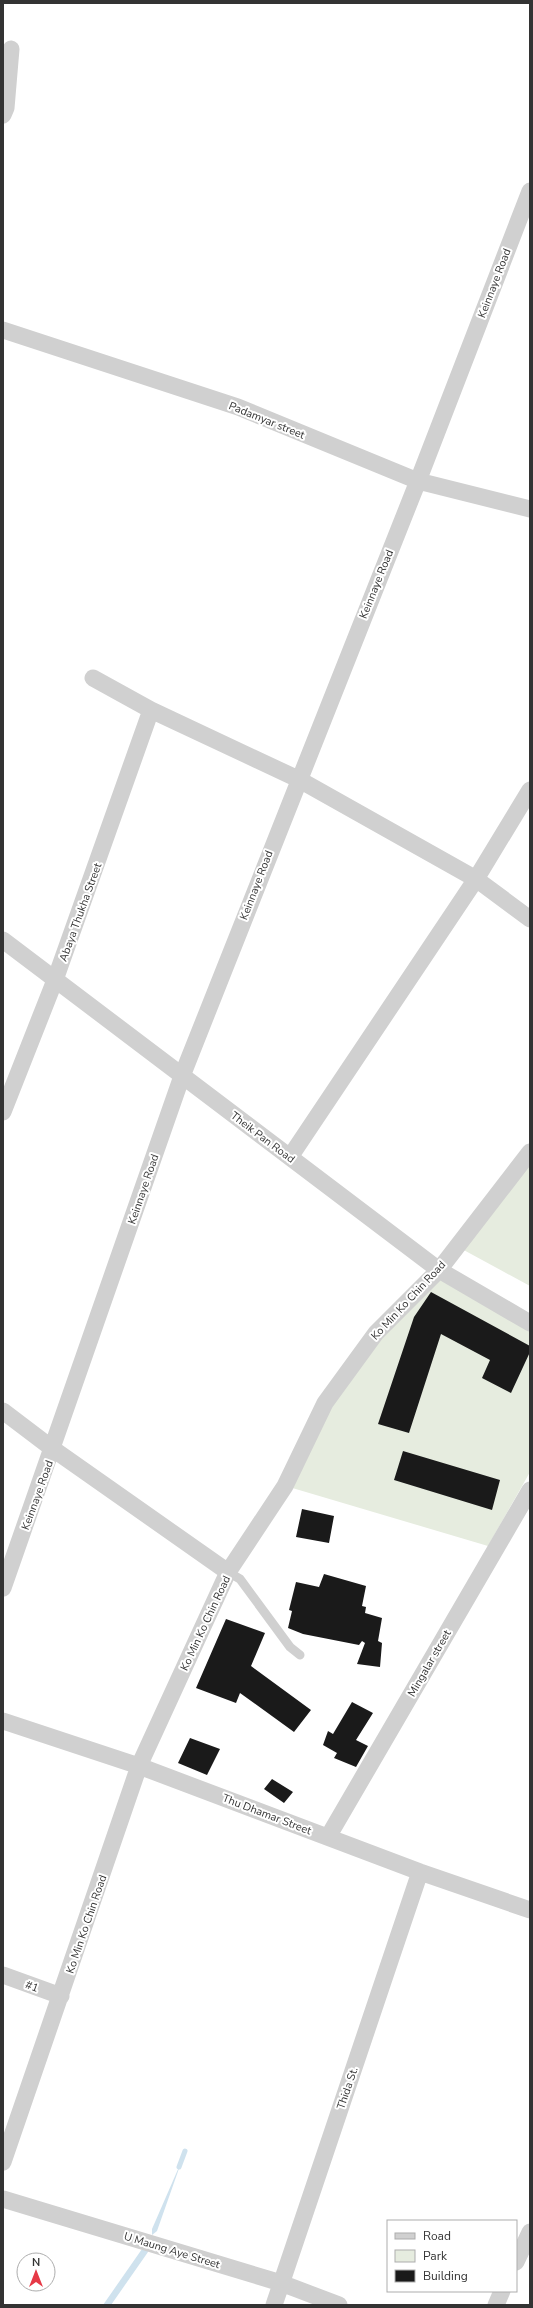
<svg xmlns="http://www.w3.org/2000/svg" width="533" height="2308" font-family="'Nunito Sans',sans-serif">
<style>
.green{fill:#e6ecdf}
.water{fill:#cfe2ee}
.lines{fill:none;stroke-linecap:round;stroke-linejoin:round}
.stream{stroke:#cfe2ee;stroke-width:5}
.building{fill:#1a1a1a}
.lane{stroke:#d0d0d0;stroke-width:9}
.street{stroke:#d0d0d0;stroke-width:17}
.labels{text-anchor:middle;stroke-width:4;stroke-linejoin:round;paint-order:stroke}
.street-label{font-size:11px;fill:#333;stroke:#fff}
</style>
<rect width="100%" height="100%" fill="#fff"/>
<path class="green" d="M530,1163v123l-70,-38z
M428,1271l102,57v144l-42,74 -199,-59 36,-84z"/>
<path class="water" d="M182,2160l-25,71 -5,4v-6z
M147,2248l1,4 -37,53h-8l39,-56z"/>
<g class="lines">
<path class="stream" d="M179,2167l6,-16"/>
</g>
<path class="building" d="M431,1292l99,54v6l-19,41 -29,-15 8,-18 -49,-26 -32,99 -31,-9 36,-107z
M403,1451l97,29 -8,30 -98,-30z
M302,1509l32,7 -5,27 -33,-6z
M324,1574l42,12 -4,20 4,1 -1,6 17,5 -4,23 4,2 -2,24 -23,-3 8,-21 -3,-2 -3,4 -56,-11 -15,-6 4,-17 -3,-1 7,-28 23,5z
M226,1619l39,14 -14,33 60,44 -17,22 -54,-39 -4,10 -40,-15z
M352,1702l21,11 -17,27 12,6 -12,21 -22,-9 3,-5 -14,-8 5,-14 5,3z
M190,1738l30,11 -13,26 -29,-12z
M272,1779l21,13 -9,11 -20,-14z"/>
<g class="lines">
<path class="lane" d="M228,1572l12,7 50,68 10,8"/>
<path class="street" d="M3,115l3,-7 5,-59
M3,330l235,77 180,74 112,28
M93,678l58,32 147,69 178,100 54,40
M3,940l436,330 91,53
M3,1112l52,-132 96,-270
M290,1157l186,-278 54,-89
M3,1411l50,38 175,123
M3,1588l179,-512 236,-595 112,-290
M3,1721l136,45 281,106 110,38
M328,1837l202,-347
M3,1975l58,21
M3,2162l136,-396 89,-194 57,-86 40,-83 51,-70 63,-63 91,-118
M3,2199l278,84 58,22
M516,2262l14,-30
M274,2305l146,-433
M496,2305l6,-14"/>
</g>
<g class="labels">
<g class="street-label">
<text transform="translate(494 283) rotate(-69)" y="4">Keinnaye Road</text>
<text transform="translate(267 420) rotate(22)" y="4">Padamyar street</text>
<text transform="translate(376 584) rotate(-68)" y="4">Keinnaye Road</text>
<text transform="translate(256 885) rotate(-69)" y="4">Keinnaye Road</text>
<text transform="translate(80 912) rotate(-70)" y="4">Abaya Thukha Street</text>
<text transform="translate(263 1137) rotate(37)" y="4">Theik Pan Road</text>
<text transform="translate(143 1189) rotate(-71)" y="4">Keinnaye Road</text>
<text transform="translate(408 1300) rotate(-47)" y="4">Ko Min Ko Chin Road</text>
<text transform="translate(37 1495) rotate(-70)" y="4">Keinnaye Road</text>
<text transform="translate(205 1623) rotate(-65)" y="4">Ko Min Ko Chin Road</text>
<text transform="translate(429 1663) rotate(-60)" y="4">Mingalar street</text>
<text transform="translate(267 1814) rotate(21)" y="4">Thu Dhamar Street</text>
<text transform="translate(86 1924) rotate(-71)" y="4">Ko Min Ko Chin Road</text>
<text transform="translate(32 1986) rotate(20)" y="4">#1</text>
<text transform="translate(347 2088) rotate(-71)" y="4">Thida St.</text>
<text transform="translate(172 2250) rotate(17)" y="4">U Maung Aye Street</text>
</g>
</g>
<rect width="533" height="2308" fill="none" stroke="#333333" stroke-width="8"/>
<rect x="387" y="2220" width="130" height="72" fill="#ffffff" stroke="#adadad"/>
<rect x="395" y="2233" width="20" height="6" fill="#d0d0d0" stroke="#adadad"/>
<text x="423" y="2240" font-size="12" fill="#333333">Road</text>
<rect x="395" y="2250" width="20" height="12" fill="#e6ecdf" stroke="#adadad"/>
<text x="423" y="2260" font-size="12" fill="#333333">Park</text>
<rect x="395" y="2270" width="20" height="12" fill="#1a1a1a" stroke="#adadad"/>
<text x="423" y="2280" font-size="12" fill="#333333">Building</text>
<g transform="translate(36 2272)"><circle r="19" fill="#ffffff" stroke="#adadad"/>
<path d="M0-3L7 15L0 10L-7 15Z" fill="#e63946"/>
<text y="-6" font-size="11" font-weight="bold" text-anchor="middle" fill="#333333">N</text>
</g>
</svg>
